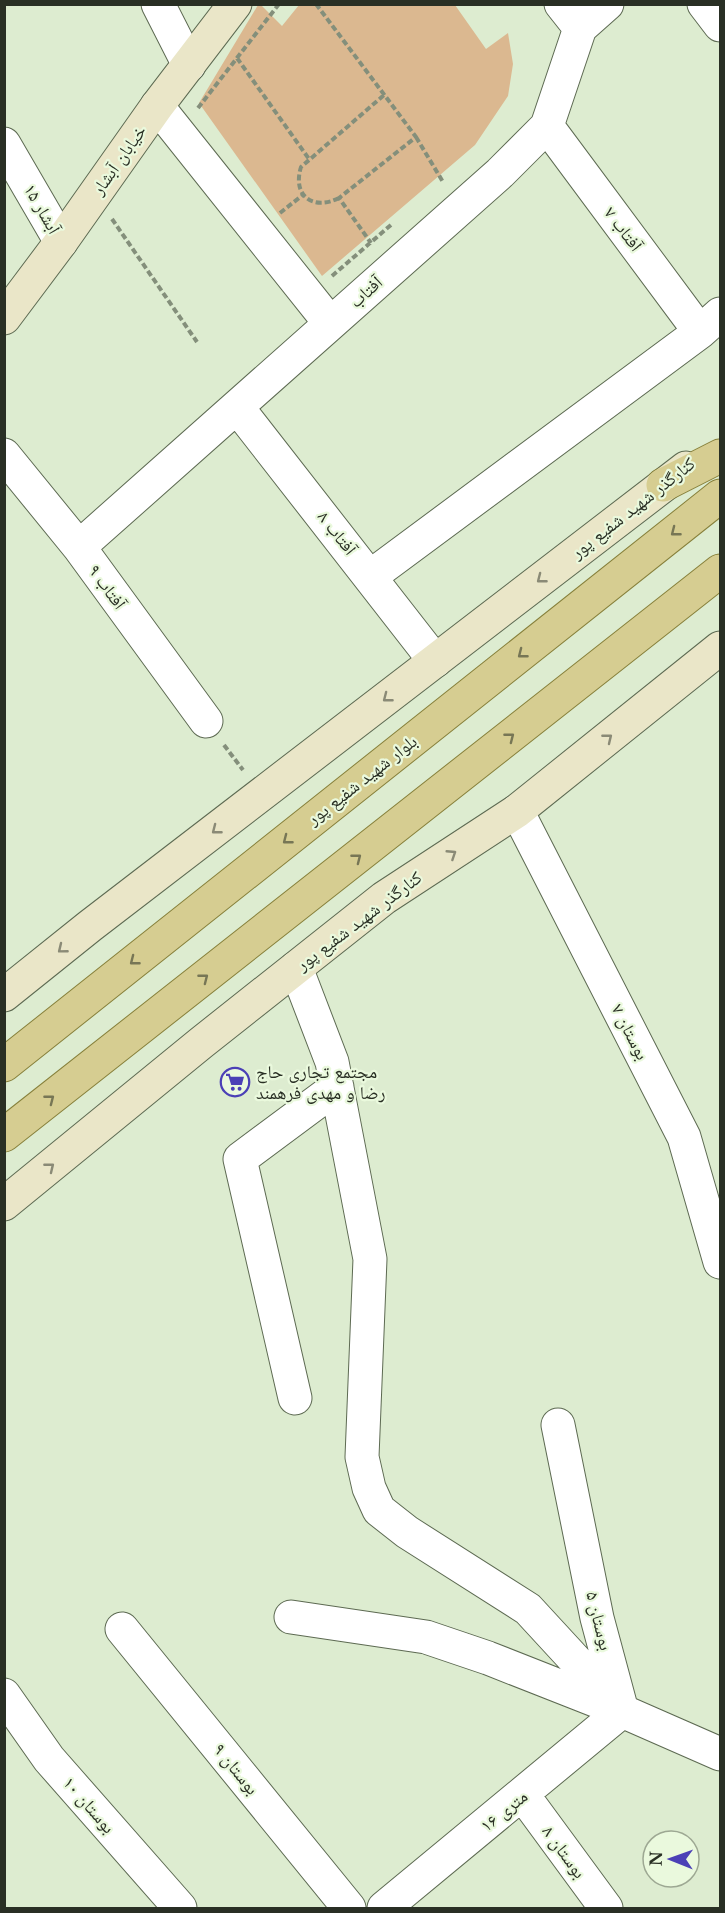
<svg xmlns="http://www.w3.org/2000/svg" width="725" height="1913" font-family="'Libre Baskerville','Noto Naskh Arabic',serif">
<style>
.green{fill:#dbb890}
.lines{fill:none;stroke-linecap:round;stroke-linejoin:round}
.street-casing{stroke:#5d6a52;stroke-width:35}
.secondary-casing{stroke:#5d6a52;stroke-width:35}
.primary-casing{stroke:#87803b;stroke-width:35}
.path{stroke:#848f7b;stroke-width:4;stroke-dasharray:6 3;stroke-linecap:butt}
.street{stroke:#fff;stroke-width:33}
.secondary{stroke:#eae6c8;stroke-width:33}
.primary{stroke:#d6cd91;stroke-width:33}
.oneway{stroke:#777655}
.oneway2{stroke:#8a8a76}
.labels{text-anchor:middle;stroke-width:4.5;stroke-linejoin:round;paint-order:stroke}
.street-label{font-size:18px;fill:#292f24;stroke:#eaf9dd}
.poi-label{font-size:18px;fill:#292f24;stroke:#eaf9dd;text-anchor:start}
</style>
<rect width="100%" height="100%" fill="#ddecd0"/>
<path class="green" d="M258,5h3l21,21 17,-21h156l31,44 22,-16 5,31 -5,32 -33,49 -153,131 -123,-173z"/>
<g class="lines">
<g class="street-casing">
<path id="street" d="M158,4l31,61
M561,4l19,24
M704,4l16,21
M157,106l173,217
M547,126l153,206
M4,144l57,98
M237,407l198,254
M4,455l75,92 127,174
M79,547l421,-374 47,-47 33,-98 27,-24
M371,576l329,-244 20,-18
M517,811l167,326 36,125
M296,968l36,94 38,197 -8,198 7,31 10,22 28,22 121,77 94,102
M295,1398l-55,-239 97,-72
M558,1425l39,193 25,93 98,43
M291,1617l135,20 62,21 127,50
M122,1629l227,279
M4,1695l45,64 131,149
M523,1795l83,113
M384,1908l238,-197"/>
</g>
<g class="secondary-casing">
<path id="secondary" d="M4,318l57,-76 96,-136 78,-102
M4,995l86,-69 596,-458
M4,1204l197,-161 183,-145 133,-87 203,-163"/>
</g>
<g class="primary-casing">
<path id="primary" d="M663,485l57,-29
M4,1065l716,-569
M4,1135l716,-564"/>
</g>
<path class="path" d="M316,4l100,133 -77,61 32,45
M237,58l72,101
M198,108l81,-104
M416,137l27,45
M339,198c-26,13 -47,-2 -38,-31l83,-72
M280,213l24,-19
M112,219l85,123
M332,276l60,-52
M224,745l19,25"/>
<use href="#street" class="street"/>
<use href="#secondary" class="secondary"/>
<use href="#primary" class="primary"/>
</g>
<defs><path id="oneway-chevron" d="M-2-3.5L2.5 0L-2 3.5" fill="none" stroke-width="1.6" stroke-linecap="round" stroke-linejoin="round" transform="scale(1.5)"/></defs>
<g class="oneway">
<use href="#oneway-chevron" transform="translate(675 532) rotate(142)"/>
<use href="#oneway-chevron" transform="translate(522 654) rotate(142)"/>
<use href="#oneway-chevron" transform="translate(510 737) rotate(-38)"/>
<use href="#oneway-chevron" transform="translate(287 840) rotate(142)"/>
<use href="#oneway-chevron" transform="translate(357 858) rotate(-38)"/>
<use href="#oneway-chevron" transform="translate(134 961) rotate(142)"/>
<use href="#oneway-chevron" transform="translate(204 978) rotate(-38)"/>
<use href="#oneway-chevron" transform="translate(50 1099) rotate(-38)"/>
</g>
<g class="oneway2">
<use href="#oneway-chevron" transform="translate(541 579) rotate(142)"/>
<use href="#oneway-chevron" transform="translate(387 698) rotate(142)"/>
<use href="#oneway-chevron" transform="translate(608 738) rotate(-39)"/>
<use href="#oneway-chevron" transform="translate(216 830) rotate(142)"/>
<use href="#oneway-chevron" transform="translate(452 854) rotate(-33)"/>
<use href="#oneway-chevron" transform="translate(62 949) rotate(141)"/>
<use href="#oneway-chevron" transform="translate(50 1167) rotate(-39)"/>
</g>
<defs>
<g id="supermarket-ring" transform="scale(1.5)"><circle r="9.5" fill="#eaf9dd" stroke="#4b40b6" stroke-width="1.5"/><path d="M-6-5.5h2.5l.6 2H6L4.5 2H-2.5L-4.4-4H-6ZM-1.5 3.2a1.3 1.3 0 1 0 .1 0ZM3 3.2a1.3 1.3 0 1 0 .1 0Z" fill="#4b40b6"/></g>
</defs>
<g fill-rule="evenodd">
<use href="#supermarket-ring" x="235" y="1082"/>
</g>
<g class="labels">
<g class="street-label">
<text transform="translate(119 160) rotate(-55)" y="6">خیابان آبشار</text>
<text transform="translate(42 209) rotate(60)" y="6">آبشار ۱۵</text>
<text transform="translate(623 229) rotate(53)" y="6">آفتاب ۷</text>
<text transform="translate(366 292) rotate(-42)" y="6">آفتاب</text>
<text transform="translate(633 508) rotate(-38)" y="6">کنارگذر شهید شفیع پور</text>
<text transform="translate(337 533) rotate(52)" y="6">آفتاب ۸</text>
<text transform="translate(107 587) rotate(54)" y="6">آفتاب ۹</text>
<text transform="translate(362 780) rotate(-38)" y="6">بلوار شهید شفیع پور</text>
<text transform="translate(359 921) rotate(-37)" y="6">کنارگذر شهید شفیع پور</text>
<text transform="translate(630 1032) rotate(63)" y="6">بوستان ۷</text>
<text transform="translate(599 1621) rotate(76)" y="6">بوستان ۵</text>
<text transform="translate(236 1769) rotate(51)" y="6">بوستان ۹</text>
<text transform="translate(89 1805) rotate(49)" y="6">بوستان ۱۰</text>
<text transform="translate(504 1811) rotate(-39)" y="6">۱۶ متری</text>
<text transform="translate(564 1852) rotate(54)" y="6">بوستان ۸</text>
</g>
<g class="poi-label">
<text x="256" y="1078">مجتمع تجاری حاج<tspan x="256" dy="21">رضا و مهدی فرهمند</tspan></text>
</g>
</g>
<rect width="725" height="1913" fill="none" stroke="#292f24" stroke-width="12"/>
<g transform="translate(671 1859) rotate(271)"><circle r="28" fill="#eaf9dd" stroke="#9da893" stroke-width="1.5"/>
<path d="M0-4.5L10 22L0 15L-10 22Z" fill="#4b40b6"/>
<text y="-9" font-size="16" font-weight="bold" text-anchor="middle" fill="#292f24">N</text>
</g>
</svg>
